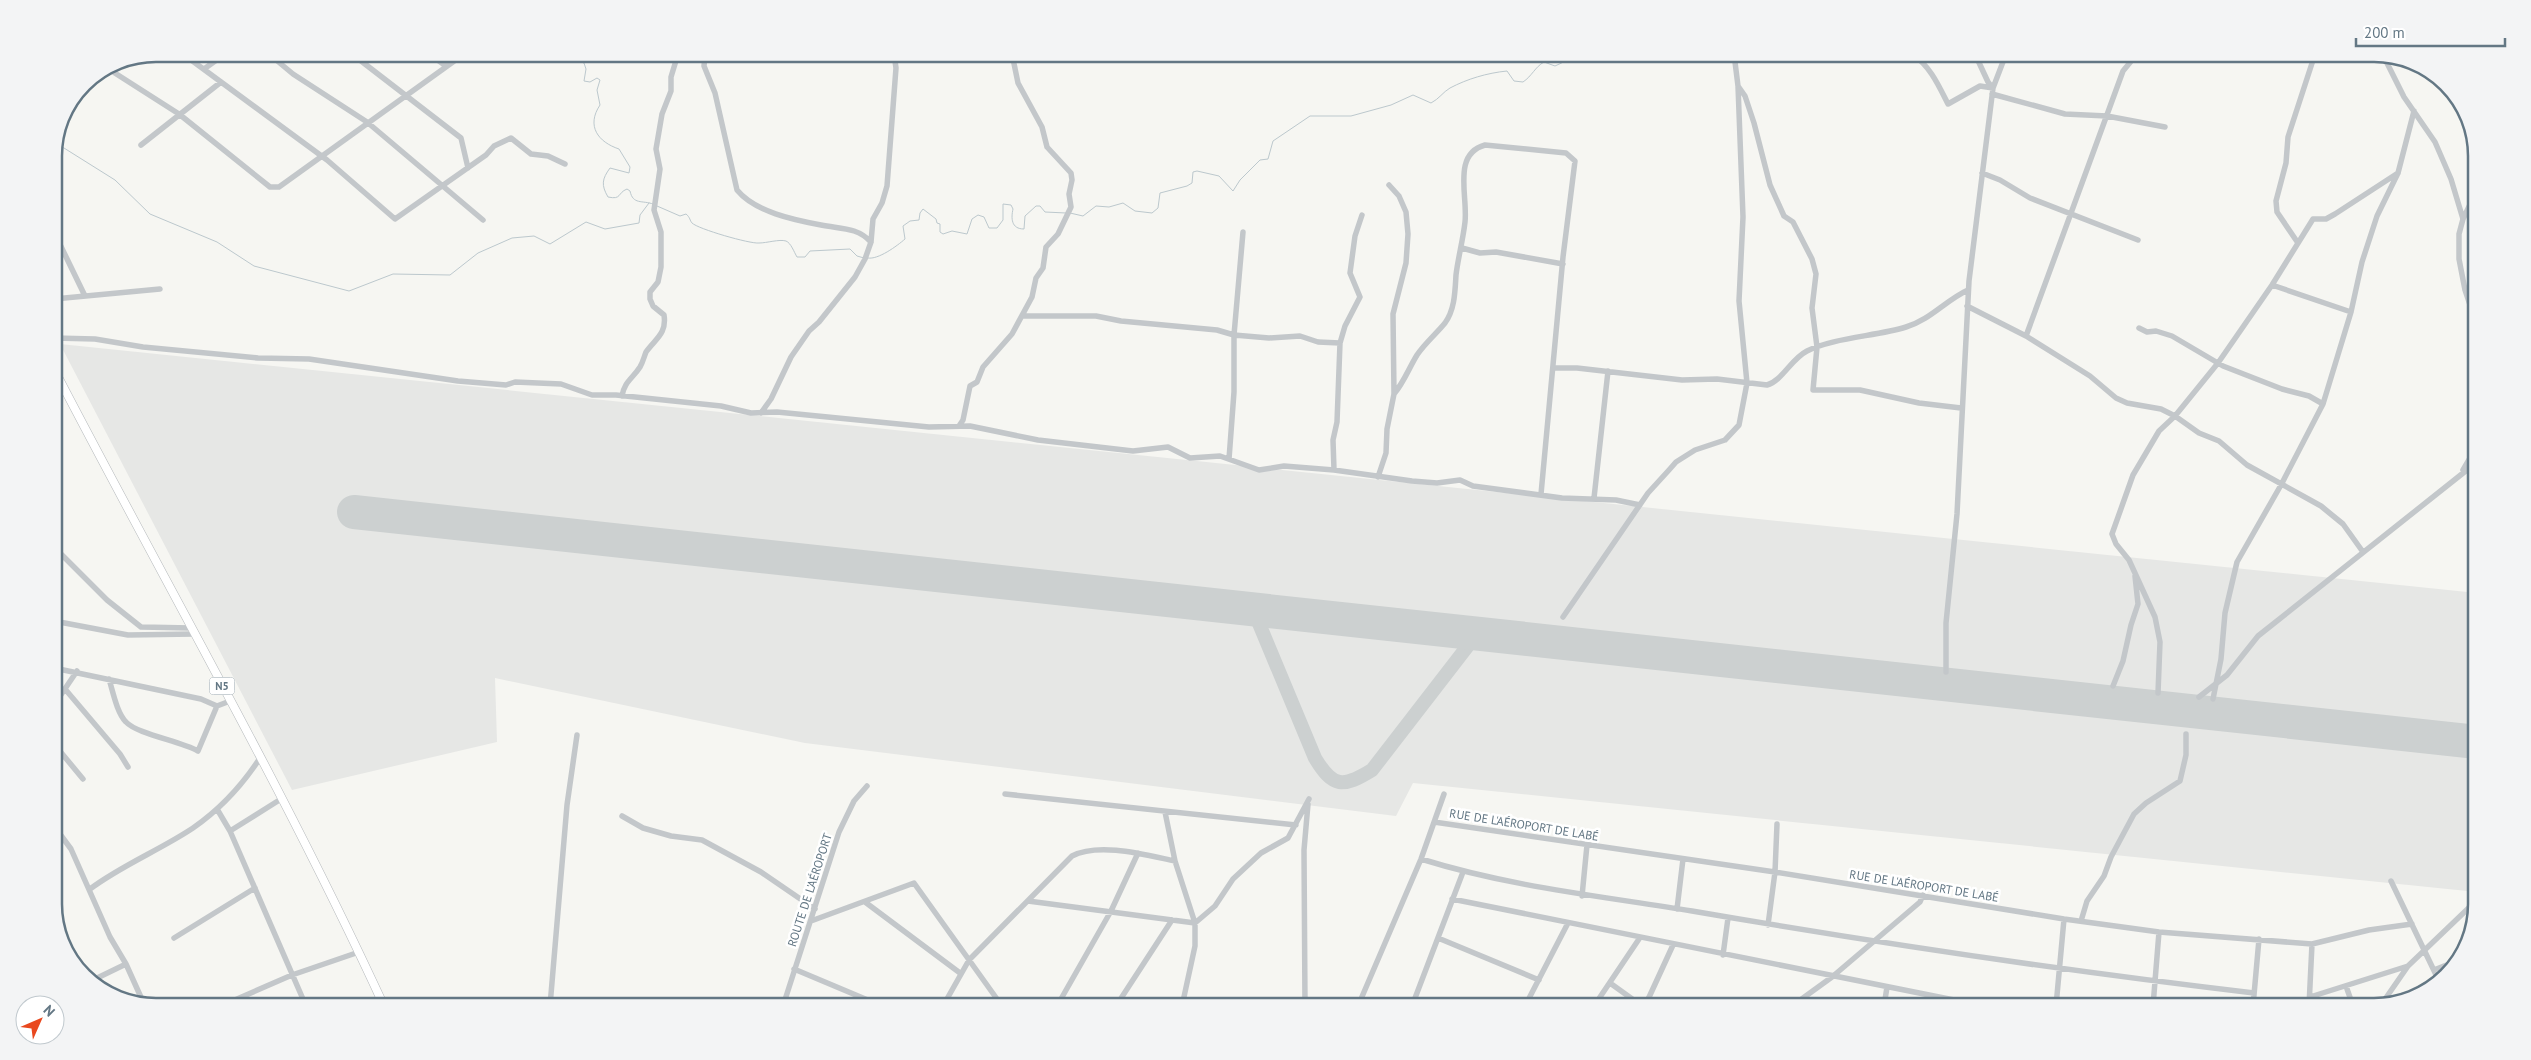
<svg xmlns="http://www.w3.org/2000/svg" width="2531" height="1060" font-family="'PT Sans',sans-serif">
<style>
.built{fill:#e6e7e5}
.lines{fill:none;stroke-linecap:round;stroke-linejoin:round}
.stream{stroke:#bcc8cd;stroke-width:1}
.taxiway{stroke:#ccd0d0;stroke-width:14}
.runway{stroke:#ccd0d0;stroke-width:34}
.highway-casing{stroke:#b5b9bc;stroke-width:9}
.minor{stroke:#c3c7ca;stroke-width:5.5}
.highway{stroke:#fff;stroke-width:8}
.labels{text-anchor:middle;stroke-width:5;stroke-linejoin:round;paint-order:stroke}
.shield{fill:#fff;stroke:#92a0a9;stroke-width:1}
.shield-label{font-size:11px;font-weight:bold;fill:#637784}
.street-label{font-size:12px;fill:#637784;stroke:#fff}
.rim{fill:none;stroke:#637784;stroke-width:2.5}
</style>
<rect width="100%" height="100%" fill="#f6f6f2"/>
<path class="built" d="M60,344l2417,249v299l-1064,-109 -17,33 -591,-73 -310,-65 2,64 -205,48z"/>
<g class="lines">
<path class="stream" d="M576,54v6l8,3 2,6 -2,12 6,1 7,-4 3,2 -3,10 3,15c-14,21 -2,37 19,44l11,18 -1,6 -19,-5c-8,11 -9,17 -2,29 14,3 9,-4 19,-8l3,2c3,14 12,9 23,13
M56,143l59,37 35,34 67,28 37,24 95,25 44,-17 57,1 28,-22 34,-15 22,-2 16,8 36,-22 19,7 34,-6 1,-8 9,-12
M657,206l23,10 6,-2c4,3 4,7 6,9 6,6 58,21 67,20 8,0 20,-4 27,-2 5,2 8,11 11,16h8l5,-6 40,-2 7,7 7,2
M1070,213l13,3 13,-10 13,1 14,-4 12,8 17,2 6,-5 2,-15 27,-7 5,-3 1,-11 4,-1 22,5 14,15 7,-11 20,-20 8,-1 5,-18 37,-25h41l40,-11 22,-10 18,8c8,-4 12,-11 19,-15 17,-9 37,-15 57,-17l7,10 9,1c9,-6 12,-15 21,-20l11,4 15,-7 1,-5
M868,258c10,2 29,-12 37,-19l-2,-13 7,-5 9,-1 1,-7 3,-4 13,10 1,4 3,1v8l3,2 9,-3 15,3 5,-15 6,-4 6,2 5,11h8l6,-8v-16l8,1 2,4c-2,9 -2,20 11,20l1,-13 11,-10h4l5,6 21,1"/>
<path class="taxiway" d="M1253,609l62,149c18,30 28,30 57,12l105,-136"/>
<path class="runway" d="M354,512l2123,230"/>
<g class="highway-casing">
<path id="highway" d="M54,369c110,212 230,420 330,637"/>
</g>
<path class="minor" d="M183,54l144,106 68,59 91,-64 8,-9 17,-8 20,16 17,2 17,8
M269,54l24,20 74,48 116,98
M352,54l109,84 7,30
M429,54l17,12
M705,54l-1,12 11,27 22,97c18,22 57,30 84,35 20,4 36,2 50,17
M1912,54c18,12 26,30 36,50l32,-18 13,2
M1975,54l13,28 4,5
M2383,55l21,42 31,45 16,37 12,40 -4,15v25l6,31 12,36
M107,68l72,46 91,73h9l185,-133
M204,69l21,-15
M1738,86l7,10 9,27 16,62 14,31 9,6 19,37 4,15 -4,34 5,39 -4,43h47l59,13 42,5
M1992,94l73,20 42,2 58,11
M141,145l80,-63
M1982,173l18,7 30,18 108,42
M2463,219l14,-29
M54,232l31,64
M2298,243l-21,-31 -1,-11 10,-38 2,-26 27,-83
M1462,248l18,5 16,-1 67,12
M2272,285l79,27
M54,299l106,-10
M1967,306l59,30 64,40 26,22 11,5 34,6 14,7 24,17 20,8 28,24 74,41 22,18 20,28
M1023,316h73l25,5 96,9 17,5 35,3 31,-2 18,6 22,1
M2139,328l8,4 9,-1 16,5 51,30 59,23 27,7 14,8
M2026,336l97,-265 14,-17
M54,338l41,1 48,8 115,11 51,1 149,22 48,4 9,-3 46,2 31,11h24l105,11 30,7 26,-1 152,15 41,-1 68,14 95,11 35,-4 22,11 30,-2 39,14 25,-4 50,4 78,11 25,2 23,-3 13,6 89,12 54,2 24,5
M1553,368h24l105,12 35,-1 50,6c15,-4 24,-26 40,-34 25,-13 70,-15 99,-24 24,-7 40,-27 62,-37
M1394,394c10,-12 15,-26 23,-39 8,-12 19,-21 28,-32 10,-14 10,-32 11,-48 2,-17 7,-35 9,-53 3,-26 -13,-68 20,-77l81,8 9,8 -12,96 -22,237
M622,396c2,-14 11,-18 18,-29 3,-5 4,-10 6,-15 9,-13 21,-18 18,-37l-11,-9 -3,-7v-7l8,-10 3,-15v-35l-7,-22 6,-41 -4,-20 6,-35 9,-23v-14l7,-23
M761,413l10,-14 20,-42 18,-26 10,-9 36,-45 10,-18 6,-17 2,-23 9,-16 5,-17 9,-118 -2,-14
M959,426l4,-6 7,-34 7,-4 6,-15 29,-33 20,-37 4,-19 7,-10 3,-21 12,-13 13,-27 -2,-13 3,-14 -1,-7 -24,-26 -5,-20 -24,-44 -6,-29
M1229,459l5,-67v-57l9,-103
M1334,470l-1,-30 4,-18 3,-79 5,-17 15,-29 -10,-24 5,-37 7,-21
M2463,470l14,-24
M1378,477l8,-24 1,-24 7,-35 -1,-80 13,-51 2,-29 -2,-22 -7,-16 -10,-11
M1594,498l14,-127
M54,547l53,53 34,27 50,1
M1563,617l85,-124 21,-23 7,-8 19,-12 30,-10 14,-15 8,-42 -8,-82 4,-84 -5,-131 -4,-32
M54,621l74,14 66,-1
M54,668l147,31 16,7 13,-5
M1946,672v-49l11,-109 12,-233 24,-193 13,-34
M109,679c4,13 8,34 17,43 11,12 54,19 72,29l19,-45
M2113,686l10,-25 8,-36 7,-21 -3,-28
M65,689l55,65 8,13
M2158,693l2,-51 -5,-25 -26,-57 -13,-16 -4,-10 21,-59 26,-44 16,-15 43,-53 54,-78 41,-66h13l9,-5 63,-41
M2199,697l28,-22 31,-39 219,-174
M2213,699l8,-40 4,-46 12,-51 44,-77 42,-81 28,-92 11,-50 15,-46 21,-43 16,-62
M54,705l23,-34
M54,744l29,35
M1005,794l291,31
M281,799l-51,32 76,175
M217,809l13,22
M1165,812l10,49 20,62v23l-13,60
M622,816l21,12 28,8 31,4 59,32 54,37
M1434,822l341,50 289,47 95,13 153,12 57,-14 43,-6
M54,826l17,23 39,88 16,27 18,40
M1421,859c90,28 179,37 271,52 186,32 374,60 562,82
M2391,881l48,100
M90,889c32,-24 70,-39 103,-61 26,-18 50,-44 67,-70
M1582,896l5,-51
M1452,899l507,102 -1,5
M1028,901l167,22 20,-17 18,-27 28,-26 27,-15 21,-39
M865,902l95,71
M1677,909l6,-50
M811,921l103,-38 88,123
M2081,921l6,-20 17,-25 7,-19 23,-43 12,-11 34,-22 6,-26v-21
M1768,925l7,-53 2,-48
M174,938l81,-50
M1438,938l101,42
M1723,955l5,-37
M794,969l88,37
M2434,970l20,-8
M93,980l33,-16
M1610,983l32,23
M2346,986l7,20
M1649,997l9,9
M2310,997l98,-31 69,-66
M2381,1005l27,-39
M221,1006l71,-31 67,-23
M550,1006l17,-201 10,-70
M783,1006l56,-174 15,-31 13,-15
M943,1006l26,-46 103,-104c27,-14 74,-1 103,5
M1057,1006l54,-95 27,-58
M1116,1006l56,-86
M1305,1006l-1,-156 4,-46
M1358,1006l63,-147 23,-65
M1412,1006l51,-134
M1525,1006l43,-83
M1594,1006l45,-67
M1645,1006l28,-61
M1792,1006l40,-29 88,-75 3,-7
M1884,1006l3,-19
M2056,1006l8,-87
M2153,1006l6,-74
M2253,1006l6,-67
M2309,1006l3,-62"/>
<use href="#highway" class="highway"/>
</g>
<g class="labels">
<rect class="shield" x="209.5" y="677.5" width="25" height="17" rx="4"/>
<g class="shield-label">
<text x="222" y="690">N5</text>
</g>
<g class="street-label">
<text transform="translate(1524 825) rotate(9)" y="4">RUE DE L'AÉROPORT DE LABÉ</text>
<text transform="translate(1924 886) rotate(9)" y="4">RUE DE L'AÉROPORT DE LABÉ</text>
<text transform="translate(810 890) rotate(-72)" y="4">ROUTE DE L'AÉROPORT</text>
</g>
</g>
<path d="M0 0H2531V1060H0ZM156 62H2374A94 94 0 0 1 2468 156V904A94 94 0 0 1 2374 998H156A94 94 0 0 1 62 904V156A94 94 0 0 1 156 62Z" fill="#f3f4f5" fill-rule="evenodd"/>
<path class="rim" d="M156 62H2374A94 94 0 0 1 2468 156V904A94 94 0 0 1 2374 998H156A94 94 0 0 1 62 904V156A94 94 0 0 1 156 62Z"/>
<g transform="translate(40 1020) rotate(45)"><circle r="24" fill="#ffffff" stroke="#c1c9ce"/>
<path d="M0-4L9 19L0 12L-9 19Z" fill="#e9481e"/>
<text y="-8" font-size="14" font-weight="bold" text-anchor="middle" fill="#637784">N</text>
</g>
<path d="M2356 38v8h149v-8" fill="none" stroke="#637784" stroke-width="2.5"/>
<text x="2364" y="38" font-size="15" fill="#637784" stroke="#ffffff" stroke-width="4" paint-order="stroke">200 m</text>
</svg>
